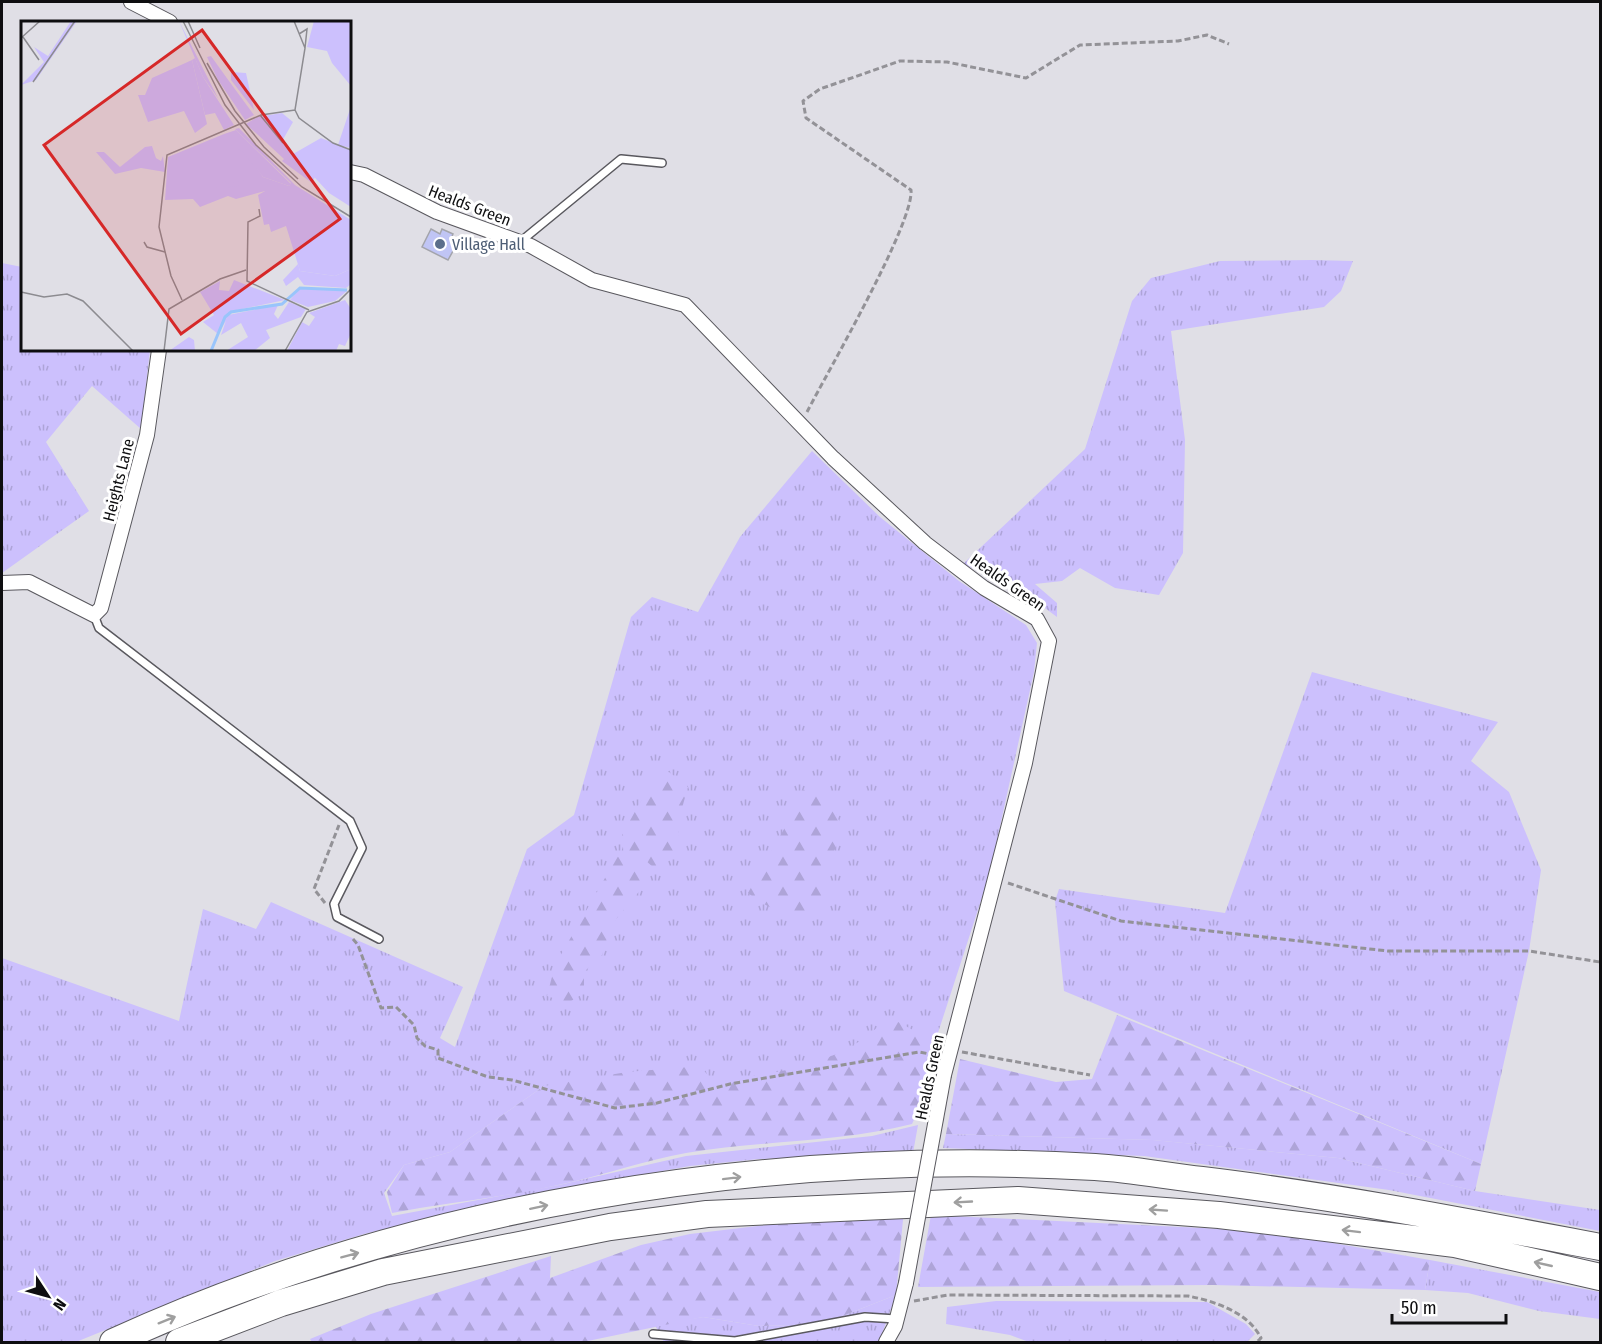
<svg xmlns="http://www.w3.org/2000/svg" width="1602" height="1344" font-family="'Fira Sans Condensed',sans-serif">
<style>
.grass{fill:url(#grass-tufts)}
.forest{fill:url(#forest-firs)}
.building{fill:#c0c5f5;stroke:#a4a5ac;stroke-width:1.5}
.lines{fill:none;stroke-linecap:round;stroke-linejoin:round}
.lane-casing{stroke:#59585e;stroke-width:10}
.street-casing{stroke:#59585e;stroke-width:16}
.highway-casing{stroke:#59585e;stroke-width:28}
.path{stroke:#939297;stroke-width:3;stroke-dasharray:6 3;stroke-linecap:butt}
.lane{stroke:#fff;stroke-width:7}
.street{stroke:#fff;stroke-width:14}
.highway{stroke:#fff;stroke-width:26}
.street-bridge-casing{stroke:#59585e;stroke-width:16;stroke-linecap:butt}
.street-bridge{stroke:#fff;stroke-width:14}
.oneway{stroke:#9f9f9f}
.service-dot{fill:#5c6f8a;stroke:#fff;stroke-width:2}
.labels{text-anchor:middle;stroke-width:6;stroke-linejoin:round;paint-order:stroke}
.street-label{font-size:16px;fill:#0e0e10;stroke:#fff}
.service-label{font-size:16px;fill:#4e5e75;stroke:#fff;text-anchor:start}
.inset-river{fill:none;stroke:#99c5fb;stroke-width:3}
.inset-road{fill:none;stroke:#8c8b90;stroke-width:1.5}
.view{fill:#d62828;fill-opacity:0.15;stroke:#d62828;stroke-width:3}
.inset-edge{fill:none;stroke:#0e0e10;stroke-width:3}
</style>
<defs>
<pattern id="grass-tufts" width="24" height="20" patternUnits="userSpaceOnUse" patternTransform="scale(1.5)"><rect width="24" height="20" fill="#ccc0fd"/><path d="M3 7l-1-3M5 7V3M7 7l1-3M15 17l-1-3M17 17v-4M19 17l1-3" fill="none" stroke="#aea4d8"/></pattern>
<pattern id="forest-firs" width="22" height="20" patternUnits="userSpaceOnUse" patternTransform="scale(1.5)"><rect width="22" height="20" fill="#ccc0fd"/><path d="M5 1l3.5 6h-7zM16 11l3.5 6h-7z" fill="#aea4d8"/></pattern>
</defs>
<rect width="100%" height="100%" fill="#e0dfe6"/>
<path class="grass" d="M1312,260l41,1 -12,30 -17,16 -153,24 14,109 -2,113 -24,42 -44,-7 -35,-20 -18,13 -27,3 22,19v14l-43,-32 -51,-21 122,-115 47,-148 19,-23 69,-17z
M2,263l20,4v83h128l-9,79 -49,-43 -46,56 43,69 -87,62z
M812,451l68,66 79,64 67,44 11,18 -3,29 -45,204 -54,166 -202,50 -189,-6 -94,66 -46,13 -20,28 8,23 167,-31 127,-29 186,-20 46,-11 -5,28 -154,6 -69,7 -182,33 -144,35 -89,27 -199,81h-74v-384l177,63 24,-112 53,20 15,-27 192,85 -23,51 15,9 72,-198 47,-34 57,-198 21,-20 46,15 42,-75z
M1312,672l186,50 -27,39 38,31 32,78 -12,81 -48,213 -417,-173 -9,-90 4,-12 166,24z
M946,1134l207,6 185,18 137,33 125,19v21l-211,-41 -245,-34 -201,-8z
M1430,1260l170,32v27l-61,-8 -71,-18 -43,-3z
M896,1295l-17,47h-215l-9,-17 48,-8 56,9 63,-2z
M996,1301l211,1 39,22 9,10 -8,8h-218l-19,-7 -64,-11 1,-17z"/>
<path class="forest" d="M669,772l19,15 -8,28 -3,41 -23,12 -9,-8 -2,13 4,9 -35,42 -10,31 -18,17v21l-16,10 -21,-7 8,-31 50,-87 8,-23 11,4 -2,-24 30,-54z
M816,784l17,22 11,27c-15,26 -23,39 -16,69l-9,12c-31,1 -45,-1 -71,-21l40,-71 5,-27z
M1117,1015l364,149 -6,27 -137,-33 -186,-18 -206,-6 14,-75 96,23 36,-3z
M889,1017l46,25 -7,48 -16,34c-74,19 -150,16 -226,29 -40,7 -79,21 -119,30 -58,14 -117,19 -175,30l-5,-21 17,-27 46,-13 94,-66 83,-14 73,-6 12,14c50,-4 105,-11 148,-39 10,-6 19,-16 29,-24z
M904,1209l-8,86 -74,29 -63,2 -56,-9 -120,25h-271l-2,-3 61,-25 180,-58 -1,22 91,-33 49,-11z
M931,1215l333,16 166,29 -5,30 -212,-5 -295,2z"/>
<path class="building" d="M431,229l9,5 2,-5 11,5 -2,5 7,3 -10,18 -26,-13z"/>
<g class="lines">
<g class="lane-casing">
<path id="lane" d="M520,242l101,-83 41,4
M94,615l5,13 251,193 12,27 -28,56 3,13 42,22
M653,1334l82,7 130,-24 31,2"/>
</g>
<g class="street-casing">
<path id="street" d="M131,2l39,20
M350,172l14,3 73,37 94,34 61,34 93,25 148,153 92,85 59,45 53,31 12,22 -24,122 -81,312
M2,583l27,-1 65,33 7,-7 46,-173 12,-85
M886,1342l9,-16 11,-43"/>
</g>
<g class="highway-casing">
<path id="highway" d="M113,1342c301,-137 652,-194 982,-175 36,2 71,9 107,13 133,16 266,42 398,67
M179,1342l102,-39 102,-31 227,-45 97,-13 311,-14 201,15 236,29 145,33"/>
</g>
<path class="path" d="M807,412c20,-39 107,-189 104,-222l-105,-72 -3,-17 17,-12 80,-28 47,1 79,16 54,-33 98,-4 29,-6 22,9
M1008,883l113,38 267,30h141l71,11
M325,903l-11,-14 25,-64
M353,939l5,6 23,63 15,-1 18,18 3,13 8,8 13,4v8l50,19 24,3 103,28 42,-5 73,-19 189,-32 16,3
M962,1052l128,23
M914,1301l34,-6 240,1c26,5 60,16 73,42l-4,4"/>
<use href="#lane" class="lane"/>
<use href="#street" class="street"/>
<use href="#highway" class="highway"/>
<g class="street-bridge-casing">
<path id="street-bridge" d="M906,1283l38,-208"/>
</g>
<use href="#street-bridge" class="street-bridge"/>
</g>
<defs><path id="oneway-shaft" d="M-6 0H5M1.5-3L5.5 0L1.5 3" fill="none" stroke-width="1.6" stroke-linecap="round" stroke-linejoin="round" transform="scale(1.5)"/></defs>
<g class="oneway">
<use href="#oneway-shaft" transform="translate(732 1178) rotate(-7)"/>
<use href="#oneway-shaft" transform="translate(963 1202) rotate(177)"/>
<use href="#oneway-shaft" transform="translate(539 1207) rotate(-12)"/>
<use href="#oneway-shaft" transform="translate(1158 1210) rotate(-176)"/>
<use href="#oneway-shaft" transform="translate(1351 1231) rotate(-173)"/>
<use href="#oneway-shaft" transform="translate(350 1255) rotate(-15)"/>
<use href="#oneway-shaft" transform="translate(1543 1264) rotate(-167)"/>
<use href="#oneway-shaft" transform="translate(167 1320) rotate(-22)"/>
</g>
<circle class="service-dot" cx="440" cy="244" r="6"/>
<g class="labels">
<g class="street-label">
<text transform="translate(470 205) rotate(21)" y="6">Healds Green</text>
<text transform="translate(118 480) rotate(-76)" y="6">Heights Lane</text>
<text transform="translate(1008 582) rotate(35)" y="6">Healds Green</text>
<text transform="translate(929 1077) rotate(-78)" y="6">Healds Green</text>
</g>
<g class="service-label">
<text x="452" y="250">Village Hall</text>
</g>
</g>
<g transform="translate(21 21)">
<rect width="330" height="330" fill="#e0dfe6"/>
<path d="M158,0l40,79 17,24 -33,-47zM293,0h37v65l-19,-23 -5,-12 -20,-4zM171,39l15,64 -12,9 -11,-22 -36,11 -10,-27h7l7,-17zM210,51l15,1 8,37 -23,-30zM330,85v42l-13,-3zM261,92l11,9 -12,21 -24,-26zM218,107l56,57 56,35v49l-16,7 -35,-5 -14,-45 -15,6 -2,-8 -5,1 -6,-30 7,-4 -29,8 -8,-3 -28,11 -7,-8 -28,1 3,-43 56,-23 23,20 16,23 26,9 2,-3 -56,-54zM300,117l30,12v57l-22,-14 -36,-39zM131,125l4,12 5,3 2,-5 2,16 -24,-4 -26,6 -19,-22h8l16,15 25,-20zM213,259l51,20 -53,11 -14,23 -15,-12 11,-7 -14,-23 20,-11 -1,9 10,1zM278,268h30l18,2 -12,10 -27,6 -18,-7zM268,281l17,7 -5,8 -35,13 4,8 -16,13h-28l22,-14 -7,-14 -20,12 7,-20 50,-10 -4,9 4,5z" fill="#ccc0fd"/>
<path d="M50,0h6l-41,59 -15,5 23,-23 -10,-15 14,9zM190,35l18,25 25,34 -9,5 -27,-40 -11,-23zM174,37l8,19 31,48 -10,5 -9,-17 -10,2 -13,-55zM236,96l46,46 12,14 -3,6 -30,-22 2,-2 -38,-35zM215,109l55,54 -2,2 -26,-9 -21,-26 -17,-9 -1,-8zM227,159l4,4 -37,5 9,-8 4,3zM277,243l2,7 35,5 16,-7v15l-5,4 -42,-3 -6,-8 -12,9 -3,-6z" fill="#ccc0fd"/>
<path d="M324,279l6,9v24l-6,13 -6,-2 -3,7h-49l15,-29 7,4 6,-9 -6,-4zM168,316l5,3 1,11h-26z" fill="#ccc0fd"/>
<path class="inset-river" d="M190,330l14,-34 6,-5 51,-8 18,-16 47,2"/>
<path class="inset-road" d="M162,0l42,84 31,40 46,42 49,30M167,0l12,27M273,0l11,27 -10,62 4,8 34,25 18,7M278,13l8,-5 -2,19M2,16l16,23M0,17l19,-17M186,42l28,48 29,36 34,32M12,61l42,-61M239,94l23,28M238,188l1,7 -12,6 -1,59 62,29M123,221l3,5 18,5M0,271l23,5 23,-3 16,7 50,50M161,279l-11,-24 -12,-49 8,-72 94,-40 34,-5M143,330l5,-42 51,-30 26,-9M264,330l22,-39 32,-11 12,-12"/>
<path class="view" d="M181,9l138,189 -159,115 -137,-189z"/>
<rect width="330" height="330" class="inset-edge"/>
</g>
<rect width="1602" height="1344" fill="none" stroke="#0e0e10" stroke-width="6"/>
<g transform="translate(48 1296) rotate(126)" stroke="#ffffff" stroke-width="4.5" paint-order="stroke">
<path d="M0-4.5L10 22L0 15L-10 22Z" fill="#0e0e10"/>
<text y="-9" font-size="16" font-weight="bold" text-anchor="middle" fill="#0e0e10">N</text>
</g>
<path d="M1392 1314v9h114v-9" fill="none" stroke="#0e0e10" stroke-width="3"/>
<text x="1401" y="1314" font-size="18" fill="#0e0e10" stroke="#ffffff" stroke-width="4.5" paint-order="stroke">50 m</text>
</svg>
